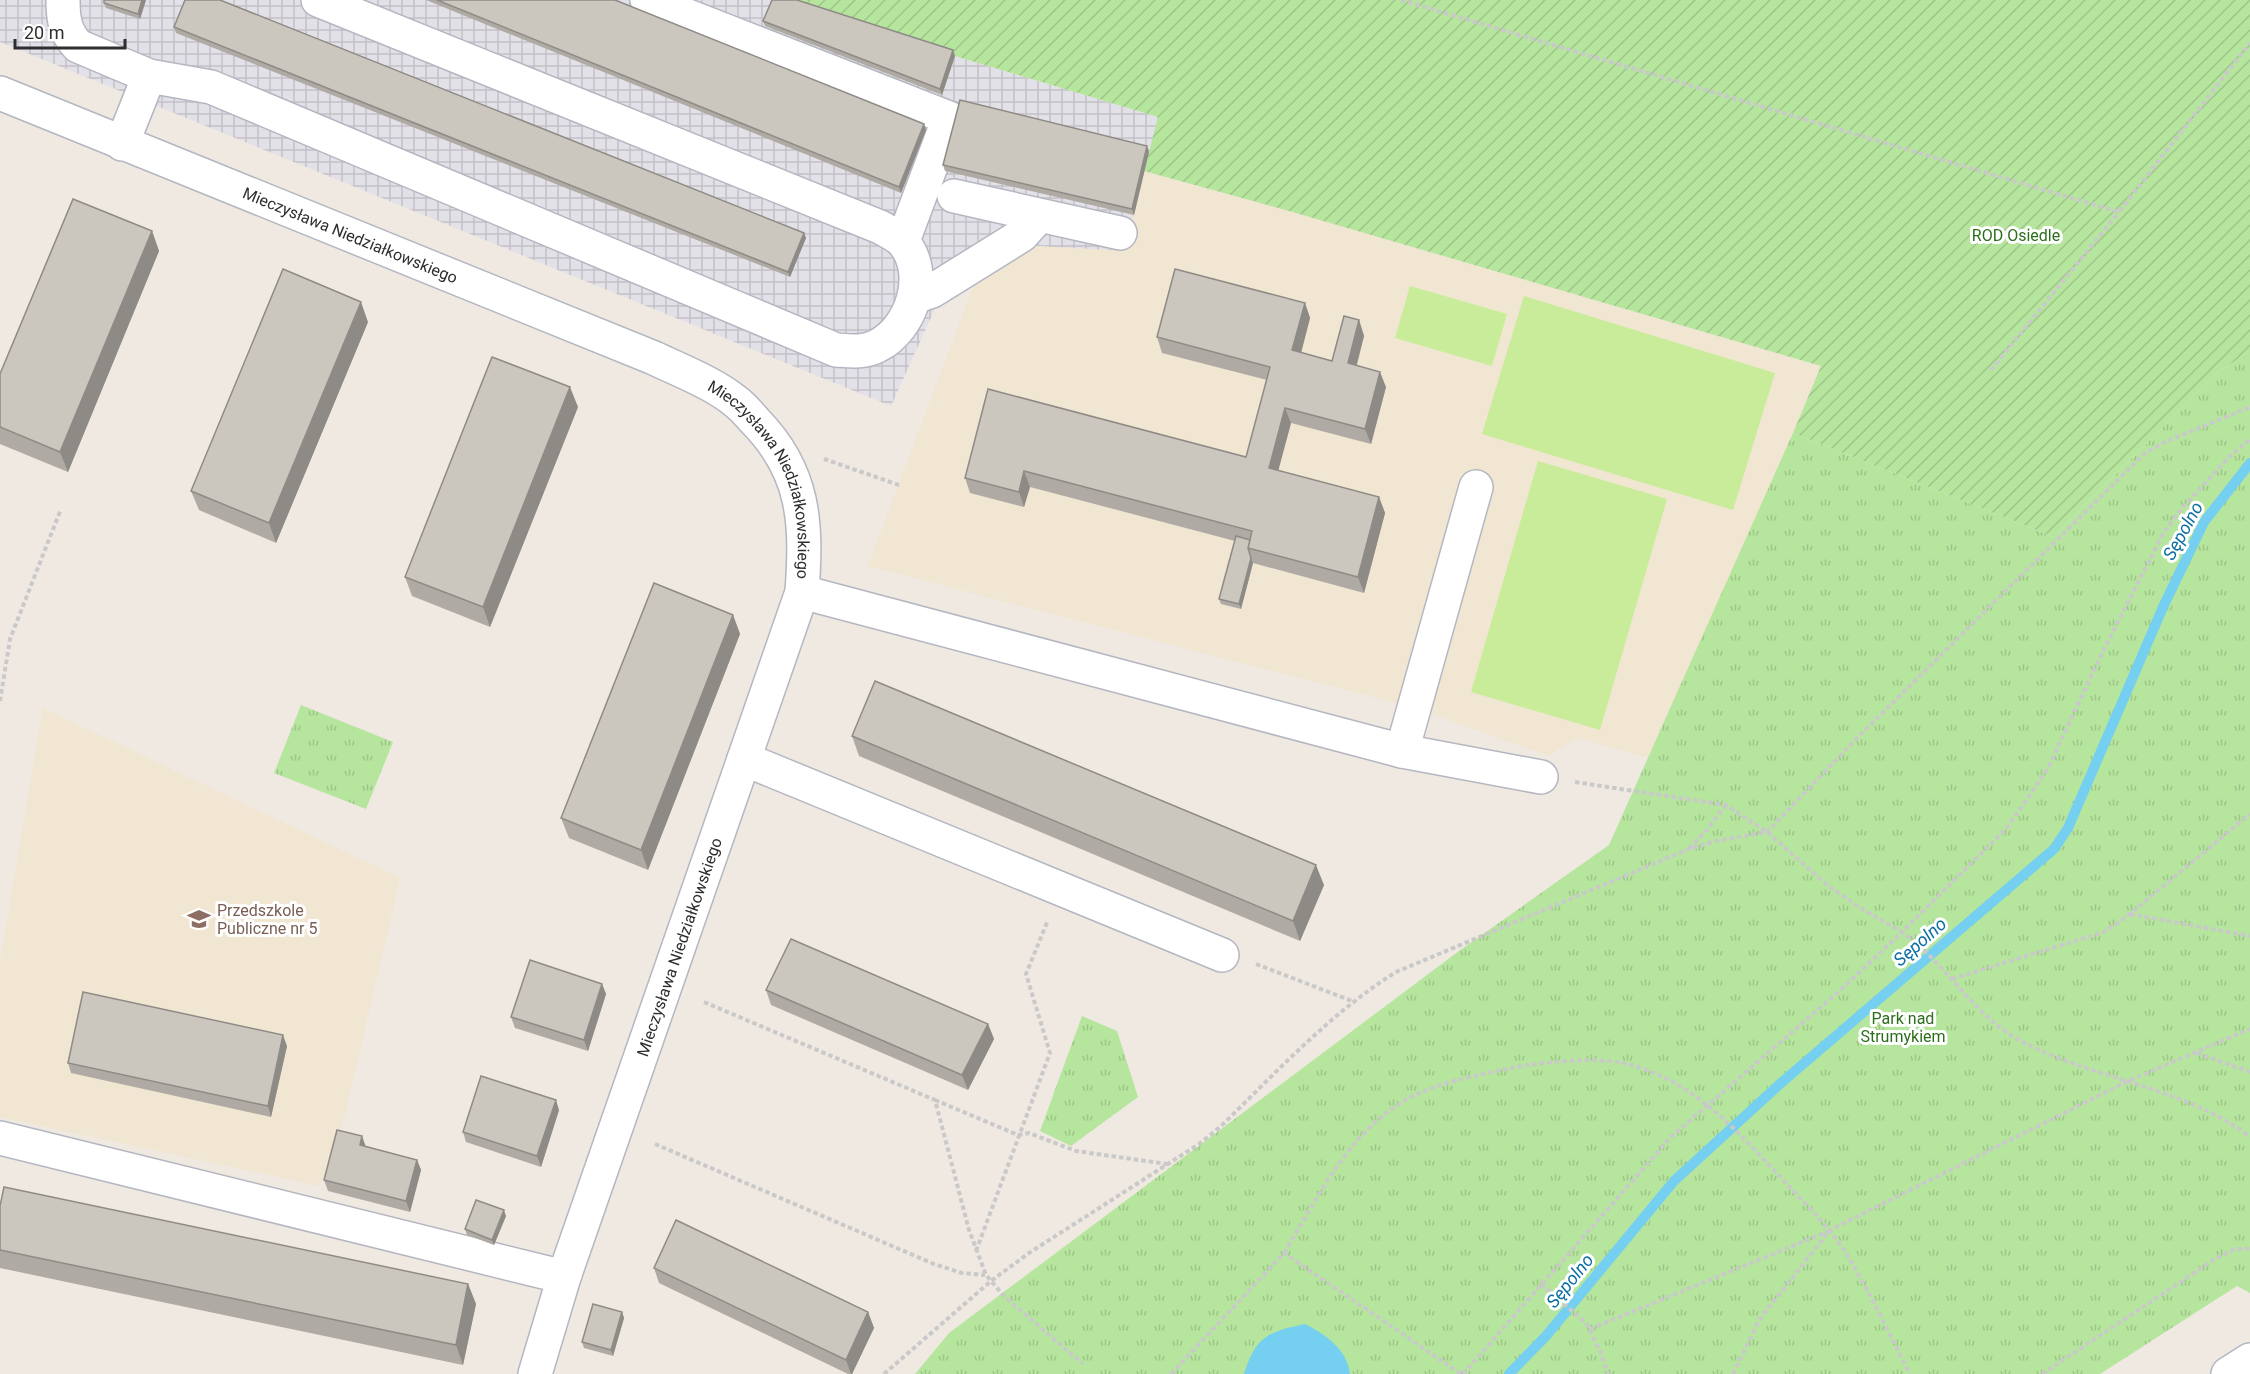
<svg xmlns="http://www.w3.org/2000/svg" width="2250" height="1374" font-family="Roboto,sans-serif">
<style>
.industrial{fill:url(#industrial-grid)}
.education{fill:#f0e6d1}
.grass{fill:url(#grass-tufts)}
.garden{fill:url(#garden-furrows)}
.pitch{fill:#c9ec9a}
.water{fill:#75cff0}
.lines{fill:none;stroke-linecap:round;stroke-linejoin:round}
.stream{stroke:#75cff0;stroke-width:10}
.minor-casing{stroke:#b4b7c1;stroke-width:36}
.path{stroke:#c9c9c9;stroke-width:4;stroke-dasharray:4.5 3;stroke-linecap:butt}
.minor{stroke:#fff;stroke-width:33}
.wall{fill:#afaba4}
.shaded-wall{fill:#8e8b86}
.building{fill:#cbc7bf;stroke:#8e8b86;stroke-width:1.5}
.labels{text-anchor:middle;stroke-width:6;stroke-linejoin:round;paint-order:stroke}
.park-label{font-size:16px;fill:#2c6e1b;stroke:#fff}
.street-label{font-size:16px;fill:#2e2e2e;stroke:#fff}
.education-label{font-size:16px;fill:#785e54;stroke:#fff;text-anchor:start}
.water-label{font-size:18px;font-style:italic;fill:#0d6fa3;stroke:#fff}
</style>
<defs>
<pattern id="industrial-grid" width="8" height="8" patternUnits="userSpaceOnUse" patternTransform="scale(1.5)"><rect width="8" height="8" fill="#e3e1e8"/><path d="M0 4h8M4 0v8" fill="none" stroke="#c3c1c7"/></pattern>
<pattern id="grass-tufts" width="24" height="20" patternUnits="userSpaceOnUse" patternTransform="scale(1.5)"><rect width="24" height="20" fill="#b6e59e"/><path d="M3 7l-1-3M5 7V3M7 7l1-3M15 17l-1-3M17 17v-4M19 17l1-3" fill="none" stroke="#9dc588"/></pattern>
<pattern id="garden-furrows" width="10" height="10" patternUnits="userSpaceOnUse" patternTransform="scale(1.5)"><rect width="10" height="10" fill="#b6e59e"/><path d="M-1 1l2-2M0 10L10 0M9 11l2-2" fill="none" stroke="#9dc588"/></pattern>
</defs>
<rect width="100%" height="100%" fill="#efe9e1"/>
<path class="industrial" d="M0,0h783l172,56 203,61 -33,135 -89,-6 -94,47 -51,113 -891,-364z"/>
<path class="education" d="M1144,171l145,40 532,155 -57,135 -115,257 -71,-20 -30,18 -133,-48 -547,-142 110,-292 58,-28 89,5z
M43,708l357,170 -56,241 -24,67 -320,-69v-156z"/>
<path class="grass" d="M2250,351v942l-13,-7 -137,88h-1185l34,-41 510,-382 150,-106 184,-412 261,104 160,-162z
M301,705l92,37 -27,67 -92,-36z
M1082,1016l35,15 21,66 -67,49 -31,-15z"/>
<path class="garden" d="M783,0h1467v351l-36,24 -160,162 -261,-104 28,-67 -532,-155 -145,-40 14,-54 -203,-61z"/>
<path class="pitch" d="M1410,286l97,28 -15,52 -97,-28z
M1524,296l251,77 -42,137 -251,-76z
M1538,461l129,38 -67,231 -129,-38z"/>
<path class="water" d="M1305,1324c21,11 41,24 45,50h-106c12,-38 24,-42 61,-50z"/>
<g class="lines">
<path class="stream" d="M1509,1374l37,-38 128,-155 107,-98 273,-234 14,-21 95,-221 41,-85 46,-59"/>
<g class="minor-casing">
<g id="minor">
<path d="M63,0c0,19 2,32 15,46l71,30 62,11 625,263c14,1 28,3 41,-4 35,-17 53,-73 26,-104 -5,-6 -16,-11 -23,-15l-562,-227"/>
<path d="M647,0l302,118 -46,123"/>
<path id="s1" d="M0,93l654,265c25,12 59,25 81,43 7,5 14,13 20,20 50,51 52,102 47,171l-238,685 -29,97"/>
<path d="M122,144l27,-68"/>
<path d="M954,196l166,37"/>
<path d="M915,297l17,-6 90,-56 10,-11 4,-9"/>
<path d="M802,592l600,159 139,26"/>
<path d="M1402,751l74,-264"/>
<path d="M744,759l478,196"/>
<path d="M0,1138l564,139"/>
<path d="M2228,1374l22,-14"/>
</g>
</g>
<path class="path" d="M1401,0l718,212 131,-169
M1991,370l128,-158
M824,459l75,26
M0,701l10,-62 51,-130
M1575,782l151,23 41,27 59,52 33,23 43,25 105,-104 41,-60 56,-119 60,-117 19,-25 45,-49 22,-19
M1689,848l17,-17 20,-26
M2130,914l120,22
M1256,964l96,37
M1952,979l152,-47 21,-14 125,-104
M704,1002l231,98 34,130 17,45 18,21 79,68
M2197,1053l53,19
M935,1100l83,35 11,-2 47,18 91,13
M655,1144l279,120 28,9 23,2
M976,1251l74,-198 -24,-79 22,-54
M1284,1253c35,-57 67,-127 131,-158 30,-14 64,-20 96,-27 28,-6 85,-11 112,-5 71,15 118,73 165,122 19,21 40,41 56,65 24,38 45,84 66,124
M1541,1284l45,39 15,30 7,21
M1590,1329l239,-98
M884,1374l107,-93 38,-28 170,-109 21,-17c56,-54 109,-113 176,-155l293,-123 27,-8 51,-9 91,-95 286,-283 21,-12 85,-35
M1171,1374l113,-121 177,121
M1463,1374l208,-237 174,-151 57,-54c44,31 69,81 117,108 72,39 167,47 231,97
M1733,1374l26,-54 71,-90 298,-149 122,-52
M2042,1374l176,-117 17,-8h15"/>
<use href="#minor" class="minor"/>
</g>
<path class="wall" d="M146,0l-6,19 -34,-11 -2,-5z
M426,0h189l309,124 2,6 -25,63z
M763,21l190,29 2,6 -13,39 -177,-69z
M174,27l630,206 2,5 -16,39 -614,-244z
M1147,146l2,6 -15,63 -189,-44 -2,-6z
M152,231l7,20 -91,221 -68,-28v-70z
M1305,303l5,15 -9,34 31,9 27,-41 5,16 -7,29 29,22 -15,57 -80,-21 -13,47 101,27 6,16 -21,80 -111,-30 -12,46 -20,-5 -2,-5 16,-58 -205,-54 -6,20 -54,-14 -5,-15 23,-89 258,68 21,-77 -105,-27 -5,-16z
M368,322l-92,221 -77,-33 -8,-19z
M578,407l-88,220 -78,-31 -7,-19z
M733,615l7,19 -92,236 -79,-32 -8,-20z
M852,736l472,149 -24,56 -441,-185z
M602,984l4,10 -18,57 -73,-23 -4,-11z
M766,990l222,34 6,15 -26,51 -197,-85z
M287,1046l-16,71 -200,-44 -3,-10z
M559,1110l-18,57 -75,-25 -3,-10z
M366,1146l51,14 4,10 -11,42 -82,-21 -4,-11z
M0,1206l468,78 8,20 -13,61 -463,-97z
M506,1216l-12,29 -27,-10 -2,-6z
M654,1268l214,44 6,16 -22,46h-4l-189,-91z
M622,1312l2,6 -11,38 -29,-8 -2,-6z"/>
<path class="shaded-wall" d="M142,0h4l-6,19 -2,-5z
M953,50l2,6 -13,39 -2,-6z
M924,124l2,6 -25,63 -2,-6z
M1147,146l2,6 -15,63 -2,-6z
M152,231l7,20 -91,221 -8,-20z
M804,233l2,5 -16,39 -2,-5z
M361,302l7,20 -92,221 -7,-20z
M1305,303l5,15 -12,47 -6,-15z
M1359,320l5,16 -11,42 -5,-15z
M1380,372l6,15 -15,57 -6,-15z
M570,387l8,20 -88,220 -7,-20z
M1285,408l6,15 -16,60 -6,-15z
M1024,471l6,16 -6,20 -5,-15z
M1379,497l6,16 -21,80 -6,-16z
M1251,558l2,5 -12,46 -2,-5z
M733,615l7,19 -92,236 -7,-20z
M1316,865l8,20 -24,56 -7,-20z
M602,984l4,10 -18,57 -4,-11z
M988,1024l6,15 -26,51 -6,-15z
M283,1035l4,11 -16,71 -3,-11z
M556,1100l3,10 -18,57 -4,-11z
M362,1136l4,11 -6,-2z
M417,1160l4,10 -11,42 -4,-11z
M504,1210l2,6 -12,29 -2,-5z
M468,1284l8,20 -13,61 -7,-20z
M622,1312l2,6 -11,38 -2,-6z
M868,1312l6,16 -22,46h-1l-5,-14z"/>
<path class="building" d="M104,0h38l-4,14 -34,-11z
M185,0h35l584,233 -16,39 -614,-245z
M437,0h178l309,124 -25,63z
M772,0h25l156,50 -13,39 -177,-68z
M960,100l187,46 -15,63 -189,-44z
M73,199l79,32 -92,221 -60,-25v-53z
M283,269l78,33 -92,221 -78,-32z
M1175,269l130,34 -13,47 40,11 12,-45 15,4 -11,43 32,9 -15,57 -80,-21 -16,60 110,29 -21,80 -110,-29 4,-17 -228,-60 -5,21 -54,-14 23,-89 258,68 24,-90 -113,-30z
M492,357l78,30 -87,220 -78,-30z
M1236,536l14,4 -2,8 3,10 -12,46 -20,-5z
M654,583l79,32 -92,235 -80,-32z
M875,681l441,184 -23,56 -441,-185z
M791,939l197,85 -26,51 -196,-85z
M530,960l72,24 -18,56 -73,-23z
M83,992l200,43 -15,71 -200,-43z
M481,1076l75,24 -19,56 -74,-24z
M337,1130l25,6 -2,9 57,15 -11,41 -82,-21z
M4,1187l464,97 -12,61 -456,-95v-44z
M476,1200l28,10 -12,30 -27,-11z
M676,1220l192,92 -22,48 -192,-92z
M593,1304l29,8 -11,38 -29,-8z"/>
<defs>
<g id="school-bare" transform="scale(1.8)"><path d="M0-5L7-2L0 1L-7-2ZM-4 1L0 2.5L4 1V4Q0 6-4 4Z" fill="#8d6e63" stroke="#fff" stroke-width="2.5" paint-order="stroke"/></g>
</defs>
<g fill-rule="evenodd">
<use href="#school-bare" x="199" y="919"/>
</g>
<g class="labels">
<g class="park-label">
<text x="2016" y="241">ROD Osiedle</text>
<text x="1903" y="1024">Park nad<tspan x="1903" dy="18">Strumykiem</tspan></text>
</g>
<g class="street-label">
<text dy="6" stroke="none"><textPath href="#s1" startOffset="378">Mieczysława Niedziałkowskiego</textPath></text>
<text dy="6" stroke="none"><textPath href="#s1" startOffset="882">Mieczysława Niedziałkowskiego</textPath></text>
<text transform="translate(679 947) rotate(-71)" y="6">Mieczysława Niedziałkowskiego</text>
</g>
<g class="education-label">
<text x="217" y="916">Przedszkole<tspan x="217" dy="18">Publiczne nr 5</tspan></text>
</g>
<g class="water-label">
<text transform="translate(2183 531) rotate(-61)" y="6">Sępolno</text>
<text transform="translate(1920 942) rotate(-41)" y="6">Sępolno</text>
<text transform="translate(1570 1281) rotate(-51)" y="6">Sępolno</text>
</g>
</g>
<path d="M15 39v9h110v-9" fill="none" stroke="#2e2e2e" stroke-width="3"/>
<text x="24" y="39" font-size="18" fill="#2e2e2e" stroke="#ffffff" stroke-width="4.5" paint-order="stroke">20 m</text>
</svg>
